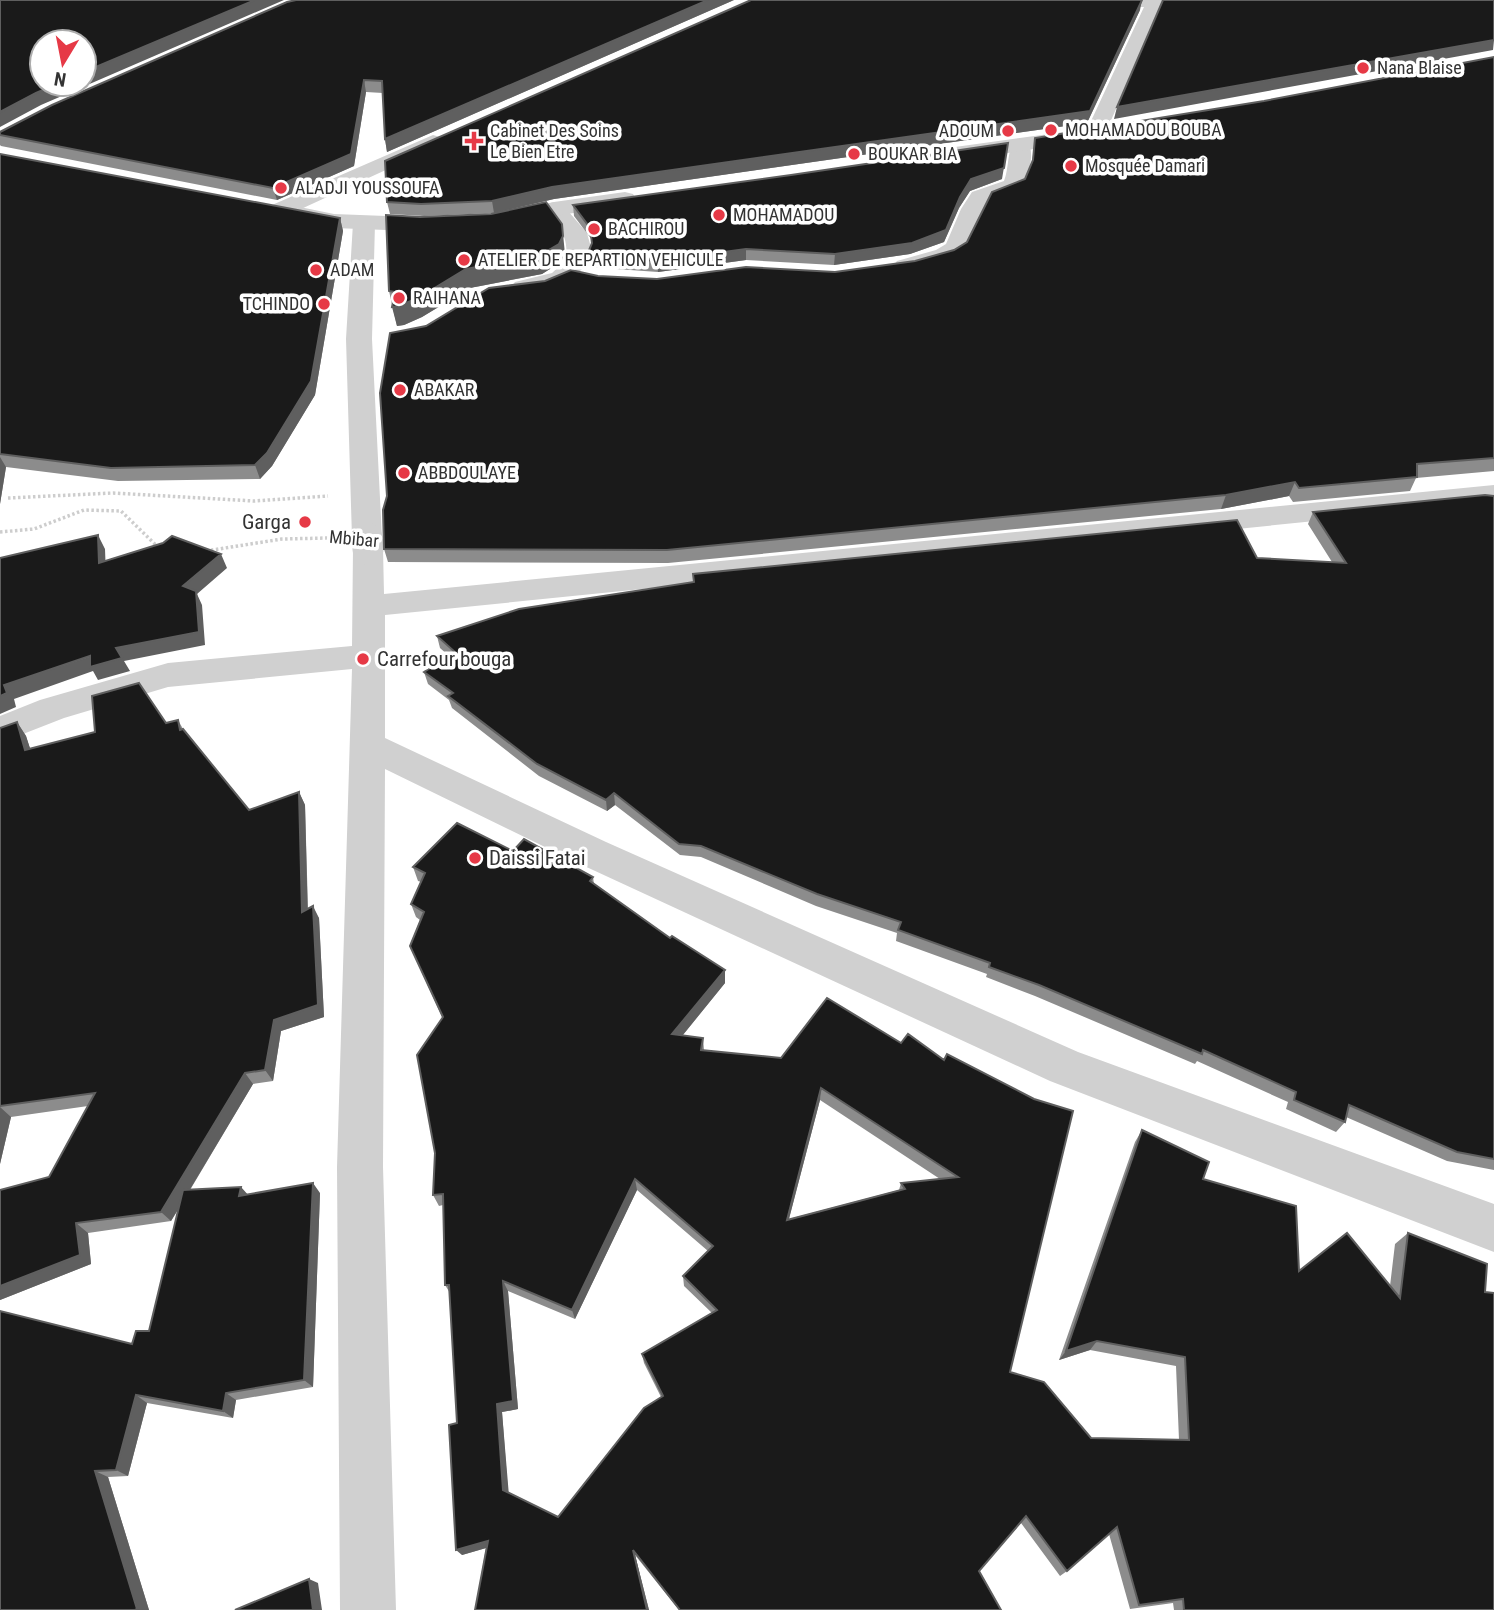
<svg xmlns="http://www.w3.org/2000/svg" width="1494" height="1610" font-family="'Roboto Condensed',sans-serif">
<style>
.lines{fill:none;stroke-linecap:round;stroke-linejoin:round}
.path{stroke:#cdcdcd;stroke-width:3.5;stroke-dasharray:2.5 2.5;stroke-linecap:butt}
.minor{fill:#d0d0d0;fill-rule:evenodd}
.tertiary{fill:#d0d0d0;fill-rule:evenodd}
.minor-bridge{stroke:#d0d0d0;stroke-width:31}
.wall{fill:#8c8c8c;fill-rule:evenodd}
.shaded-wall{fill:#5f5f5f}
.building{fill:#1a1a1a;stroke:#5f5f5f;stroke-width:2;fill-rule:evenodd}
.poi-dot{fill:#e63946;stroke:#fff;stroke-width:2.5}
.labels{text-anchor:middle;stroke-width:7;stroke-linejoin:round;paint-order:stroke}
.far-poi-label{font-size:18px;fill:#333;stroke:#fff;text-anchor:start}
.far-street-label{font-size:18px;fill:#333;stroke:#fff}
.poi-label{font-size:21px;fill:#333;stroke:#fff;text-anchor:start}
</style>
<rect width="100%" height="100%" fill="#fff"/>
<g class="lines">
<path class="path" d="M8,498l105,-5 141,8 74,-5
M0,532l34,-3 50,-19 37,1 38,37
M206,551l76,-12 46,-1"/>
<path class="minor" d="M1086,0h78l-59,134 -3,4h-14l-3,-4 59,-127h-51l-6,-1z
M433,135l7,2 3,4 -3,4 -152,70h-16l-3,-5 3,-5z
M1021,139l7,2c7,13 1,36 -7,49l-33,12c-26,39 -4,49 -59,65 -11,3 -21,7 -32,4l-4,-5 4,-5 39,-11 10,-6 15,-35 11,-17 32,-11c5,-13 3,-29 10,-40z
M554,202l8,2 25,29 3,11 -1,18 -21,21 -45,11 -8,-2 -4,-5 4,-5 37,-9 14,-13c3,-29 -8,-30 -23,-51l3,-5z
M364,216l8,2 3,5 -3,116 10,199 -3,5 4,6 1,45 1110,-109v18l-1109,112v123l221,104 472,210 416,152v48l-444,-171 -470,-217 -195,-95 -2,398 13,443h-56l-3,-443 15,-498 -184,18 -104,31 -64,25v-27l40,-16 128,-37 184,-17 1,-97 3,-5 -4,-6 -6,-199 7,-116 3,-5z"/>
<path class="tertiary" d="M1086,129l8,1 3,5 -3,5 -139,21 -8,-2 -3,-5 3,-5 8,-2z
M625,192l8,2 3,5 -3,5 -79,12 -52,12 -8,-2 -4,-5 4,-5 60,-14z
M290,205l44,9 104,4 8,2 4,5 -4,5 -8,2 -104,-4 -52,-11 -4,-5 4,-5z"/>
<path class="minor-bridge" d="M367,538l1,11"/>
</g>
<path class="wall" d="M734,0l-347,152 -2,-13 -2,-46 -17,-1 -12,74 -77,34 -276,-54 -1,-1v-13z
M1140,10l-53,113 -533,76 -60,14 -70,3 -34,-2 -3,-12z
M1494,57v414l-78,7 -6,13 -117,11 -4,-6 -68,13 -553,54 -280,-1 -4,-13 3,-53 39,-170 172,-50 59,3 178,-7 80,-11 39,-11 13,-8 58,-63 7,-16 3,-25 229,-37z
M0,154l340,64 3,13 -28,164 -43,71 -12,13 -142,2 -112,-14 -6,37z
M1002,179l-32,12 -11,17 -15,34 -34,12 -76,11 -88,-5 -88,12 -70,-5 -1,-12 5,-11v-4l-18,-24 -1,-11z
M565,254l-4,8 -19,12 -72,14 -48,29 -18,8 -7,1 -8,-35z
M1494,496v674l-47,-9 -101,-44 -1,5 -9,10 -50,-23 2,-7 -91,-41 -2,3 -160,-68 -49,-19 1,-3 -91,-33 1,-8 -81,-27 -115,-49 -21,-2 -65,-50 -8,6 -68,-35 -87,-68 -3,-8 -21,-16 -4,-12 25,-16 -9,-8 -3,-12 820,-78 75,4 -24,-38 5,-12z
M178,720l5,9 66,81 50,-18 6,13 3,104 11,9 5,99 -43,14 -8,50 -20,3 -63,106 58,5 72,-2 -7,194 -77,13 -3,18 -86,-15 -19,73 -20,1 41,133h-149l132,-266 17,-13 29,-121 -7,11 -83,12 3,31 -91,36v-110l49,-13 39,-71 -77,11 -11,47v-436l17,-6 9,14 4,13 136,-26z
M513,851l80,26 1,7 76,54 55,32v13l-42,52 20,3 1,12 77,8 120,-15 43,17 66,312 81,66 88,2 -3,-74 -86,-16 -31,10 76,-218 7,-12 61,49 96,92 91,15 5,-42 13,-11 77,59 9,318h-320l-1,-7 -43,6 -21,-75 -42,37 -7,5 -39,-53 -42,48 22,39h-322l-44,-55 14,55h-174l11,-62 -24,7 -5,-132 -7,-130 -5,-8 -2,-80 -4,1 -6,-11 9,-178 -32,-71 10,-26 -4,-3 -5,-13 10,-22 -3,-1 -5,-14zM820,1100l120,79 -39,4 -2,7 -110,29zM637,1190l71,61 -25,25 1,10 28,27 -70,41 2,9 17,34 -103,120 -50,-25 -6,-80 16,-3 -10,-118 67,28z"/>
<path class="shaded-wall" d="M255,0h29l-243,105 -41,22v-15l36,-19 21,-9h27v-12z
M708,0h26l-347,152 -2,-13z
M1142,0l-2,10 -53,113 -533,76 -60,14 -2,-12z
M1494,40l-1,10 -379,69 3,-12z
M364,80l2,12 -12,74 -77,34 -4,-12z
M1008,143l-6,36 -32,12 -11,17 -15,34 -34,12 -76,11 1,-11 136,-75z
M340,218l3,13 -28,164 -43,71 -12,13 -5,-14z
M562,224l3,30 -4,8 -19,12 -72,14 -48,29 -18,8 -7,1 -5,-19 74,-38z
M746,249v11l-88,12 -1,-11z
M0,457l6,10 -6,37z
M1295,482l-6,14 -68,13 5,-14z
M98,535l7,14 1,27 -7,-13z
M221,554l6,14 -30,26 5,11 3,40 -81,16 6,10 -32,9 -5,-9 -79,28 2,8 -16,7v-18l4,-11 112,-37 67,-62z
M17,722l9,14 9,27 -10,-13z
M299,792l6,13 3,120 -6,-13z
M614,793l1,12 -8,6 -1,-11z
M313,906l6,12 5,99 -43,14 -8,50 -8,-11 9,-50z
M725,970v13l-52,64 -1,-13z
M245,1073l8,11 -82,137 -10,-9z
M821,1088l-1,12 -34,130 1,-10z
M0,1107l11,10 -11,47z
M635,1179l2,11 -62,129 -3,-9z
M313,1183l7,10 -7,194 -9,-7z
M241,1187l9,10 -11,-1z
M76,1223l12,10 3,31 -91,36v-14z
M503,1281l5,10 10,118 -16,3 7,84 -6,-6 -6,-86z
M1097,1341l-7,9 -31,10 7,-9z
M226,1393l10,7 -3,18 -10,-7z
M136,1395l11,8 -19,73 -12,-6z
M95,1471l13,6 41,133h-14z
M488,1541l5,5 -31,9 -6,-5z
M633,1550l2,5 14,55h-2z
M309,1579l9,4 4,27h-9z"/>
<path class="building" d="M0,0h255l-171,72v-30h-42v42h15l-21,9 -36,19z
M296,0h412l-323,139 -3,-58 -18,-1 -13,74 -78,34 -273,-53v-3l52,-27 235,-103z
M751,0h391l-52,111 -538,76 -60,14 -71,3 -34,-2 -2,-41z
M1163,0h331v40l-377,67z
M1494,57v401l-77,6v13l-118,11 -4,-6 -69,13 -559,55 -283,-1 -1,-39 4,-14 -7,-103 10,-60 36,-7 63,-38 56,-7 26,-11 27,6 59,3 89,-12 89,5 80,-11 39,-11 13,-8 25,-50 33,-13 8,-19 2,-22 229,-37z
M1008,143l-4,25 -33,11 -11,18 -14,33 -34,13 -77,11 -89,-5 -89,12 -70,-6 5,-12 -2,-15 -17,-23 218,-30z
M0,154l340,64 -29,163 -44,72 -12,12 -144,3 -111,-14z
M546,202l16,22 1,12 -4,8 -19,11 -74,14 -48,29 -19,8 -7,1 3,-15 -6,-1 -3,-76 34,2 71,-3z
M1485,495l9,1v663l-37,-7 -108,-47 -4,17 -51,-22 2,-8 -93,-42 -1,4 -163,-69 -50,-18 1,-4 -92,-33 3,-8 -84,-28 -116,-48 -22,-2 -65,-51 -8,7 -69,-36 -89,-68 5,-3 -29,-21 31,-20 -18,-16 82,-27 175,-27 -1,-8 544,-54 20,38 89,5 -33,-51z
M98,535l1,28 64,-20 9,-7 49,18 -38,32 13,5 3,41 -83,16 6,10 -32,9v-11l-86,29 3,8 -7,3v-138z
M139,683l27,40 12,-3 2,10 3,-1 66,81 50,-18 3,120 11,-6 5,99 -44,15 -9,50 -20,3 -84,139 -85,11 4,32 -80,31v-96l49,-13 46,-84 -95,13v-378l17,-6 8,28 70,-18 -3,-36z
M457,823l56,28 11,-12 69,38 -3,4 80,57 2,-2 53,34 -53,64 31,4 -2,12 80,8 46,-60 74,45 7,-9 36,26 3,-6 87,45 39,12 -63,261 34,10 47,56 98,2 -4,-83 -88,-16 -31,10 76,-221 67,32 -6,17 93,27 3,65 48,-38 53,65 8,-65 79,31 -2,28 9,1v317h-310l-1,-11 -44,6 -22,-78 -50,44 -41,-55 -47,55 22,39h-321l-47,-60 14,60h-172l13,-69 -32,9 -7,-125 8,-2 -8,-138h-4l-2,-91 -10,1 2,-42 -18,-98 26,-38 -33,-71 14,-34 -13,-8 14,-31 -12,-6zM821,1088l137,89 -57,6 4,6 -118,31zM635,1179l78,67 -30,30 34,34 -75,44 21,42 -19,12 -86,109 -55,-27 -6,-86 16,-3 -10,-120 69,29z
M313,1183l-9,197 -78,13 -3,18 -87,-16 -20,75 -21,1 42,138 -2,1h-135v-299l132,33 4,-13h13l34,-141 58,-3 -2,9z
M309,1579l4,31h-78z"/>
<g class="poi-dot">
<circle cx="1363" cy="68" r="7"/>
<circle cx="1051" cy="130" r="7"/>
<circle cx="1008" cy="131" r="7"/>
<path d="M470.5 130.5h7v7h7v7h-7v7h-7v-7h-7v-7h7z"/>
<circle cx="854" cy="154" r="7"/>
<circle cx="1071" cy="166" r="7"/>
<circle cx="281" cy="188" r="7"/>
<circle cx="719" cy="215" r="7"/>
<circle cx="594" cy="229" r="7"/>
<circle cx="464" cy="260" r="7"/>
<circle cx="316" cy="270" r="7"/>
<circle cx="399" cy="298" r="7"/>
<circle cx="324" cy="304" r="7"/>
<circle cx="400" cy="390" r="7"/>
<circle cx="404" cy="473" r="7"/>
<circle cx="305" cy="522" r="7"/>
<circle cx="363" cy="659" r="7"/>
<circle cx="475" cy="858" r="7"/>
</g>
<g class="labels">
<g class="far-poi-label">
<text x="1377" y="74">Nana Blaise</text>
<text x="1065" y="136">MOHAMADOU BOUBA</text>
<text x="490" y="137">Cabinet Des Soins<tspan x="490" dy="21">Le Bien Etre</tspan></text>
<text x="994" y="137" text-anchor="end">ADOUM</text>
<text x="868" y="160">BOUKAR BIA</text>
<text x="1085" y="172">Mosquée Damari</text>
<text x="295" y="194">ALADJI YOUSSOUFA</text>
<text x="733" y="221">MOHAMADOU</text>
<text x="608" y="235">BACHIROU</text>
<text x="478" y="266">ATELIER DE REPARTION VEHICULE</text>
<text x="330" y="276">ADAM</text>
<text x="413" y="304">RAIHANA</text>
<text x="310" y="310" text-anchor="end">TCHINDO</text>
<text x="414" y="396">ABAKAR</text>
<text x="418" y="479">ABBDOULAYE</text>
</g>
<g class="far-street-label">
<text transform="translate(354 539) rotate(5)" y="6">Mbibar</text>
</g>
<g class="poi-label">
<text x="291" y="529" text-anchor="end">Garga</text>
<text x="377" y="666">Carrefour bouga</text>
<text x="489" y="865">Daissi Fatai</text>
</g>
</g>
<g transform="translate(63 63) rotate(190)"><circle r="33" fill="#ffffff" stroke="#adadad" stroke-width="2"/>
<path d="M0-5L12 26L0 18L-12 26Z" fill="#e63946"/>
<text y="-10" font-size="19" font-weight="bold" text-anchor="middle" fill="#333333">N</text>
</g>
</svg>
